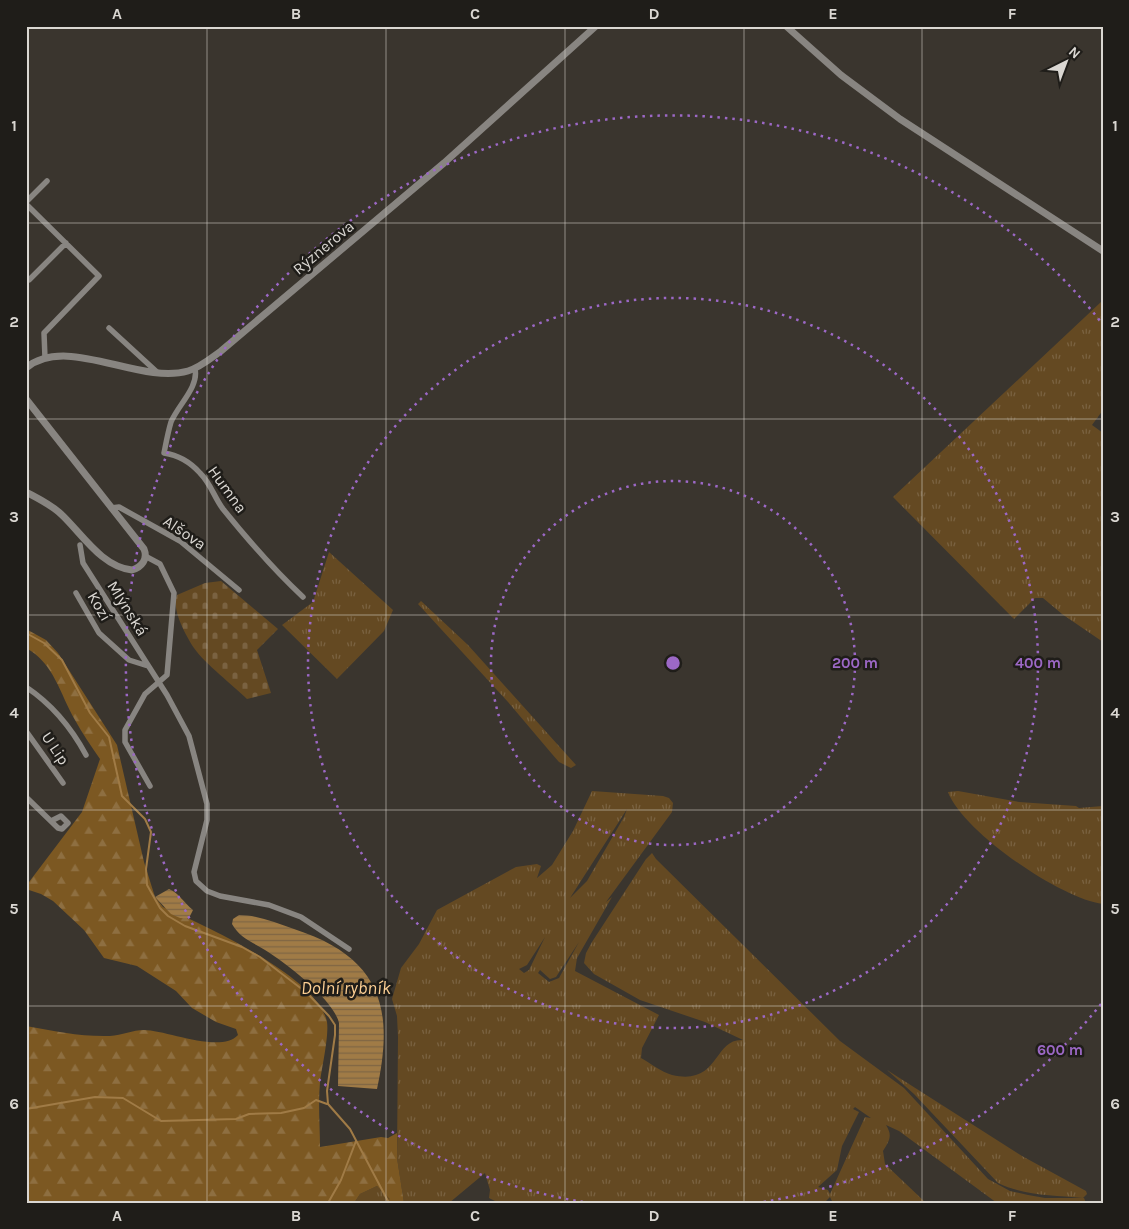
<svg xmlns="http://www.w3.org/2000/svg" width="1129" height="1229" font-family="Karla,sans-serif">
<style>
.grass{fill:url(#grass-tufts);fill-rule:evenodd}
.forest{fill:url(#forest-firs)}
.cemetery{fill:url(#cemetery-stones)}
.water{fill:url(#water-rules)}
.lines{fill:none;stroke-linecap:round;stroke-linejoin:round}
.stream{stroke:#a07b46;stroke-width:2}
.minor{stroke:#888581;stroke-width:5.5}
.tertiary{stroke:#888581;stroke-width:7}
.grid{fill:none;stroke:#dad7d2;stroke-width:1;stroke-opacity:0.55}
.ring{fill:none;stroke:#9c68c6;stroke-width:2.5;stroke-dasharray:2.5 5}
.labels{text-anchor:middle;stroke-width:5;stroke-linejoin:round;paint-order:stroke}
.street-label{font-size:16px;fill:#dad7d2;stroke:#1f1d19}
.water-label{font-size:18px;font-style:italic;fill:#fccf94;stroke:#1f1d19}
.centre{fill:#9c68c6;stroke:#1f1d19;stroke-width:2.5}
.ring-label{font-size:15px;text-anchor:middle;font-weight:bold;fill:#9c68c6;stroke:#1f1d19;stroke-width:5;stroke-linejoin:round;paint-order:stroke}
.neatline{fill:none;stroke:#dad7d2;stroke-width:2}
.grid-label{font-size:16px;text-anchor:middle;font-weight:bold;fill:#dad7d2}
</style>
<defs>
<pattern id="grass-tufts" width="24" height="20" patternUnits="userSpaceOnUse" patternTransform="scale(1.25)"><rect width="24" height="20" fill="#644922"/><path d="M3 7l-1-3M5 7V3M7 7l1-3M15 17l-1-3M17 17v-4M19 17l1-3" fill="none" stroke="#7a6241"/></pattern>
<pattern id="forest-firs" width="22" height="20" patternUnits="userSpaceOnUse" patternTransform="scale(1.25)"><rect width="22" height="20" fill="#7c5822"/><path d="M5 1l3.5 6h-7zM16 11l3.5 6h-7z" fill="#8e6f41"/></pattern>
<pattern id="cemetery-stones" width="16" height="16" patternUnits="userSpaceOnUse" patternTransform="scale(1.25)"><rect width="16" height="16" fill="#644922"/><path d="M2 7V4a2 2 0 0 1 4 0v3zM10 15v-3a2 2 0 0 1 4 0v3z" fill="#7a6241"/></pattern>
<pattern id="water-rules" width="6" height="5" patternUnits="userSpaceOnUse" patternTransform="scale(1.25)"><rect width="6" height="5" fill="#a07b46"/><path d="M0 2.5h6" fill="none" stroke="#7f6644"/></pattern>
</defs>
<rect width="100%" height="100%" fill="#3a352e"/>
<path class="grass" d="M1101,302l2,1v107l-11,15 11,8v209l-41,-28 -19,-16h-8l-21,21 -121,-122z
M329,552l64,58 -9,21 -47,48 -55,-54 31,-23z
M421,601l47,44 108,120 -5,3 -12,-6 -7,-8 -44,-52 -90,-98z
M592,791l71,5 6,2 4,5 -1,9 -66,90 6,-5 -35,61 -2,13 84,44 -17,33 -1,10c9,5 20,14 31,17 48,11 41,-37 71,-35l-38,-18 -65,-22 -46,-26 -10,-11 2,-10 6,-11 54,-83 6,-6 4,6 184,182 64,47 84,91 22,12 18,4 17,3h39l2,5h-89l-98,-72 -13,-6c7,11 3,16 -3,26l2,13 41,39h-93l-3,-6 -6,6h-325l-10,-5 1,-8 -5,-17 -36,30h-45l-7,-45 1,-121 -1,-21 -5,-17 9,-31 18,-24 18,-34 79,-43 21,-3 4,2 -4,12 15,-13 21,-34zM627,809l-3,8 -37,64 -17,17zM545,937l-16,33 -5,3 -5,-4 8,-4zM579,942l-20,36 -10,4 -11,-9 2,-3 10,9 6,-2zM855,1107l16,11 -6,-1 -35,77 -2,-4 -10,-3 19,-17 5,-24 17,-34 -6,-3z
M958,791l61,11 57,4 3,2 24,-2v98c-42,-5 -140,-72 -155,-112z
M887,1070l135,86 64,35 1,3 -4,4c-30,-3 -58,-2 -85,-15l-84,-89z
M377,1186l14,13 -7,4h-30l6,-9z"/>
<path class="forest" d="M26,629l20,11 12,13 59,92 27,117 11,35 8,10c39,17 156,70 164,115 2,14 -5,45 -7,60 -2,22 0,44 0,65l61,-10 7,1 9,-5v25l7,45h-20l6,-4 -13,-13 -17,8 -6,9h-328v-177c28,5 56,11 84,10 12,-1 23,-6 34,-6 22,0 77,24 94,5l-2,-6 -20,-7 -24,-14 -16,-17 -39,-25 -33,-8 -20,-28 -31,-29 -12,-7 -15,-5v-3l56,-74 18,-53c-9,-13 -18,-26 -25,-39 -15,-26 -21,-57 -49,-72z"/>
<path class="cemetery" d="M221,581l57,48 -21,21 14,43 -24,6c-14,-14 -42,-35 -53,-51 -8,-12 -23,-39 -17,-53l28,-12z"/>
<path class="water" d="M169,889c10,4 15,14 24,21l-4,8h-9l-9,-4 -16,-17z
M239,915c19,0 37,8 55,14 86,28 101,78 83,160l-39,-3 1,-63c-5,-23 -53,-60 -74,-73 -13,-8 -25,-12 -33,-26l1,-5z"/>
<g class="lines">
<path class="stream" d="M26,633l18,10 18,17 28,53 19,24 13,59 23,23 6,13 -5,37 1,16 13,23 8,8 17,10 57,21 18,10 47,36 22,23 6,9v10l-8,56 1,13 22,25 39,74
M26,1109l69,-12 28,1 38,23 75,-2 13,-5 32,-1 23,-5 12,-8 11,4
M328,1203l13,-23 15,-39"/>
<path class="minor" d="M26,202l21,-21
M26,204l73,72 -55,57 1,25
M26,280h3l37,-37
M109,328l49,45
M195,369c4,18 -17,36 -24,53 -3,10 -5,21 -7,31 14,2 27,10 36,20 11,11 14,24 23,36 25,31 51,61 80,88
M111,508l8,-1 61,34 59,49
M80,545l3,18 84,132 22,41 18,68v16l-13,52 2,9 11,10 13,5 49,9 32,12 48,32
M145,556l15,8 14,29 -7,82 -22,19 -20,36v12l25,44
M76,593l23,40 30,27 19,6
M26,687c27,18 45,40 60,68
M26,731l37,52
M26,797l32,31 4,1 6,-6 -7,-7 -10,5"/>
<path class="tertiary" d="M786,26l55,49 59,44 203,132
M26,368c41,-34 113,17 162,3 13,-4 23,-13 33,-20l223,-188 152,-137
M26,399l118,150c4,10 -2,18 -12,21 -30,-3 -50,-36 -70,-55 -10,-10 -23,-16 -36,-23"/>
</g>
<path class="grid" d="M207,26v1177M386,26v1177M565,26v1177M744,26v1177M922,26v1177M26,223h1077M26,419h1077M26,615h1077M26,810h1077M26,1006h1077"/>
<g class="ring">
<circle cx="673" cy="663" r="182"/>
<circle cx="673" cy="663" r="365"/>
<path d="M1101 1004A547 547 0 0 1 763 1202M583 1202A547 547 0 1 1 1101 322"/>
</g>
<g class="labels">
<g class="street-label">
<text transform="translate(323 247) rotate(-40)" y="6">Rýznerova</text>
<text transform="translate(228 489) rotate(54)" y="6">Humna</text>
<text transform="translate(185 532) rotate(34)" y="6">Alšova</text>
<text transform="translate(100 606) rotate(60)" y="6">Kozí</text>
<text transform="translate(128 608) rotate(58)" y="6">Mlýnská</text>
<text transform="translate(56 748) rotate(56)" y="6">U Lip</text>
</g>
<g class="water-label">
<text x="346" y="994">Dolní rybník</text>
</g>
</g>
<circle cx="673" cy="663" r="8" class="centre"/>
<g class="ring-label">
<text x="855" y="668">200 m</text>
<text x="1038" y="668">400 m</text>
<text x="1060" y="1055">600 m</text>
</g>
<rect width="1129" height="1229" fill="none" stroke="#1f1d19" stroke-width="55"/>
<g transform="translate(1066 62) rotate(42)" stroke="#1f1d19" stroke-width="4" paint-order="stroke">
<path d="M0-4L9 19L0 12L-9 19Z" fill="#dad7d2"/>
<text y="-8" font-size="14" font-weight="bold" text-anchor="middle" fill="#dad7d2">N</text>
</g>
<rect x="28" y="28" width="1074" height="1174" class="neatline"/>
<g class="grid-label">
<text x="117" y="19">A</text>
<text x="296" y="19">B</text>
<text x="475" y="19">C</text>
<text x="654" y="19">D</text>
<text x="833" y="19">E</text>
<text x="1012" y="19">F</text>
<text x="14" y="131">1</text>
<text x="1115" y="131">1</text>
<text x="14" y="327">2</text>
<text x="1115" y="327">2</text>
<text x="14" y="522">3</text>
<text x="1115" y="522">3</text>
<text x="14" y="718">4</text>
<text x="1115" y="718">4</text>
<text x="14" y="914">5</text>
<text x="1115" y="914">5</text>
<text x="14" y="1109">6</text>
<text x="1115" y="1109">6</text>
<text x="117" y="1221">A</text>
<text x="296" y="1221">B</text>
<text x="475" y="1221">C</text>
<text x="654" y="1221">D</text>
<text x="833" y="1221">E</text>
<text x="1012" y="1221">F</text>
</g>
</svg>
